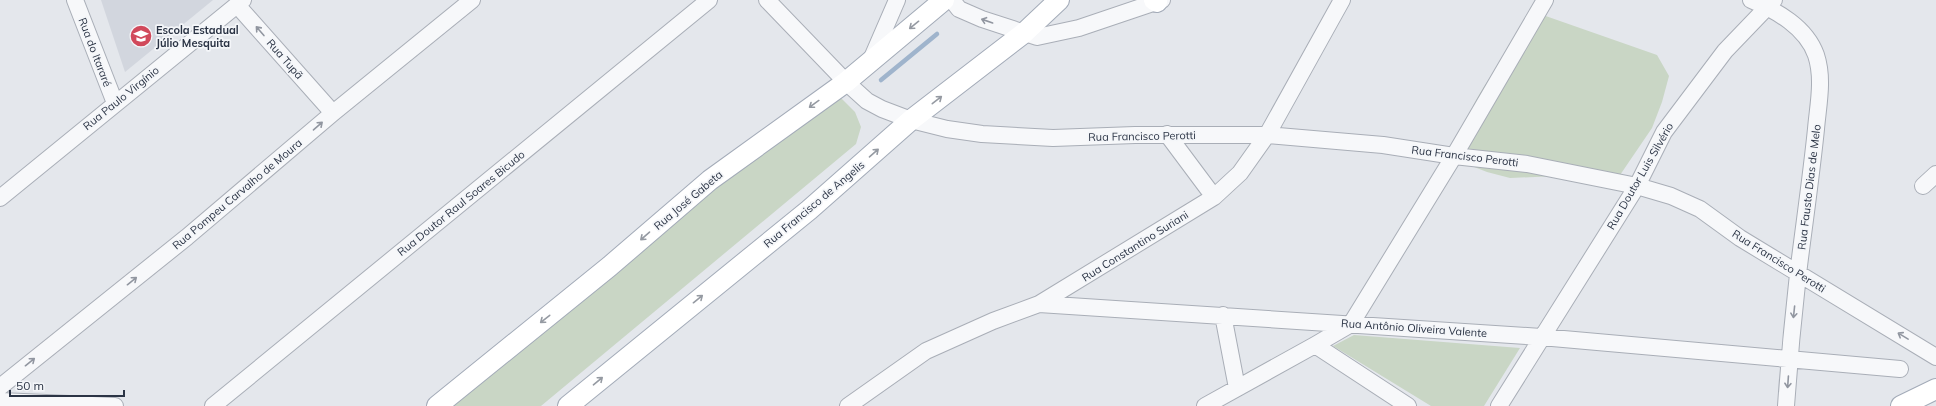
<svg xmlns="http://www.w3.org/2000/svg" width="1936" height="406" font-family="Mulish,sans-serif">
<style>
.built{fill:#d2d6de}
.green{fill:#c9d6c5}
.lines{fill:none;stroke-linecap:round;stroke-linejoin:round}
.stream{stroke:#9fb4cc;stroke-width:4.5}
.minor-casing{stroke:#a9aeb7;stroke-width:18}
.major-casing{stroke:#a3abb8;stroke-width:22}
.minor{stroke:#f7f8fa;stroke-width:16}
.major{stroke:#fff;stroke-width:20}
.oneway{stroke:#9196a0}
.oneway2{stroke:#959aa2}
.labels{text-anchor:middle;stroke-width:3.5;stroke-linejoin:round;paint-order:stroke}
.poi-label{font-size:11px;font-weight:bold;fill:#2b3445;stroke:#f4f6f9;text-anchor:start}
.street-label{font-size:11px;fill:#2b3445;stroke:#f4f6f9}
</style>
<rect width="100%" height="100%" fill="#e4e7ec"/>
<path class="built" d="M101,0h112l-88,72z"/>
<path class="green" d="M1540,14l117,41 12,21 -7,26 -10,26 -34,50 -61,-2 -47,2 -23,-6 -23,-9c2,-15 1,-31 5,-46 6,-25 53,-84 71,-103z
M836,93l19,19 6,15 -5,17 -315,262h-99l382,-312z
M1354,335l166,13 -36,58h-53l-98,-60z"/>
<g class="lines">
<path class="stream" d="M881,80l56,-46"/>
<g class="minor-casing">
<path id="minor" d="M75,0l40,103
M767,0l79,82 21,19 15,8 29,11 36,9 35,5 71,4 82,-3h132l116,10 71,11 73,8 110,22 34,10 29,13 40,29 196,119
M952,0l7,9 23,10 55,18 42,-9 83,-28
M1751,0c26,11 55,27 65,55 8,24 2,50 0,74 -5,49 -12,96 -18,145 -5,44 -9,88 -12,132
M237,5l96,108
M871,60l26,-60
M1167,134l47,63
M1923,186l13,-12
M0,198l243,-198
M1039,304l502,33 359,32
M1223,315l14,73
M1315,345l93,61
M0,387l187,-150 146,-124 139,-113
M0,401l115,5
M213,406l496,-406
M848,406l78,-55 67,-30 46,-17 175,-107 26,-24 27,-38 75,-135
M1205,406l110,-61 36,-21 103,-168 91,-156
M1499,406l138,-220 27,-54 61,-81 49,-51"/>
</g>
<g class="major-casing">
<path id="major" d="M1154,0l3,2
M437,406l173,-140 100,-86 136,-98 98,-82
M568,406l241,-196 102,-90 113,-87 35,-33
M1901,406l35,-17"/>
</g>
<use href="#minor" class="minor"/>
<use href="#major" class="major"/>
</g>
<defs><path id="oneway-shaft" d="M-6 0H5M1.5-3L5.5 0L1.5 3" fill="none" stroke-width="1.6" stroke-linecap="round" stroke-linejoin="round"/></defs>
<g class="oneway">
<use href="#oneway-shaft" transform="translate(987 21) rotate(-161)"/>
<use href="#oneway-shaft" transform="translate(260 31) rotate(-131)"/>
<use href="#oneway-shaft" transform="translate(318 126) rotate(-41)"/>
<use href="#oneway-shaft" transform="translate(132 281) rotate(-39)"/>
<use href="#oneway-shaft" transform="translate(1794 312) rotate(96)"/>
<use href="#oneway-shaft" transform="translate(1903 336) rotate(-149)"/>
<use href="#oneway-shaft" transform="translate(30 362) rotate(-39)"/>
<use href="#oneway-shaft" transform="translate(1788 382) rotate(94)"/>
</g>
<g class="oneway2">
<use href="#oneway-shaft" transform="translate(914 25) rotate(141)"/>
<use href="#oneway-shaft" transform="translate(937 100) rotate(-38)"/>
<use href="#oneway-shaft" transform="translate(814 104) rotate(144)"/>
<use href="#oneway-shaft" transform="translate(874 153) rotate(-41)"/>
<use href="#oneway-shaft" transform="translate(645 236) rotate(139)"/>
<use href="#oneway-shaft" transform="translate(698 299) rotate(-39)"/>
<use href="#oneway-shaft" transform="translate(545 319) rotate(142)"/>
<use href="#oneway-shaft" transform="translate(598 381) rotate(-40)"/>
</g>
<defs>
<g id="school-disc" transform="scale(1.15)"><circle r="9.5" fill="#d1495b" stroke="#f4f6f9"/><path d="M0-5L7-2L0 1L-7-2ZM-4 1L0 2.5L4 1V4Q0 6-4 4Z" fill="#fff"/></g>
</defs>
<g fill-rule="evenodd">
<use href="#school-disc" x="141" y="36"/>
</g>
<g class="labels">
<g class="poi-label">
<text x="156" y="34">Escola Estadual<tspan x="156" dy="13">Júlio Mesquita</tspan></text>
</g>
<g class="street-label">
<text transform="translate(95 52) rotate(69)" y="4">Rua do Itararé</text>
<text transform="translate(285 59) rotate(49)" y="4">Rua Tupã</text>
<text transform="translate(121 98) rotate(-39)" y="4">Rua Paulo Virgínio</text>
<text transform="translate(1142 136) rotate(-1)" y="4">Rua Francisco Perotti</text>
<text transform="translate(1465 156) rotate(7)" y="4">Rua Francisco Perotti</text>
<text transform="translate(1640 176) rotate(-60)" y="4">Rua Doutor Luis Silvério</text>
<text transform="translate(1809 187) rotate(-83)" y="4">Rua Fausto Dias de Melo</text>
<text transform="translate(237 194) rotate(-40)" y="4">Rua Pompeu Carvalho de Moura</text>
<text transform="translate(688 200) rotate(-40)" y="4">Rua José Gabeta</text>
<text transform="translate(461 203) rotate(-39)" y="4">Rua Doutor Raul Soares Bicudo</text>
<text transform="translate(814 204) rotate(-40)" y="4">Rua Francisco de Angelis</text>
<text transform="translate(1135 246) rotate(-32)" y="4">Rua Constantino Suriani</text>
<text transform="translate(1779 261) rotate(32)" y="4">Rua Francisco Perotti</text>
<text transform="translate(1414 328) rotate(4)" y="4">Rua Antônio Oliveira Valente</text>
</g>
</g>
<path d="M10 390v6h114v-6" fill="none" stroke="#2b3445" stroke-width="2"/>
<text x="16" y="390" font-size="12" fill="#2b3445" stroke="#f4f6f9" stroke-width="3" paint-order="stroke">50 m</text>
</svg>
